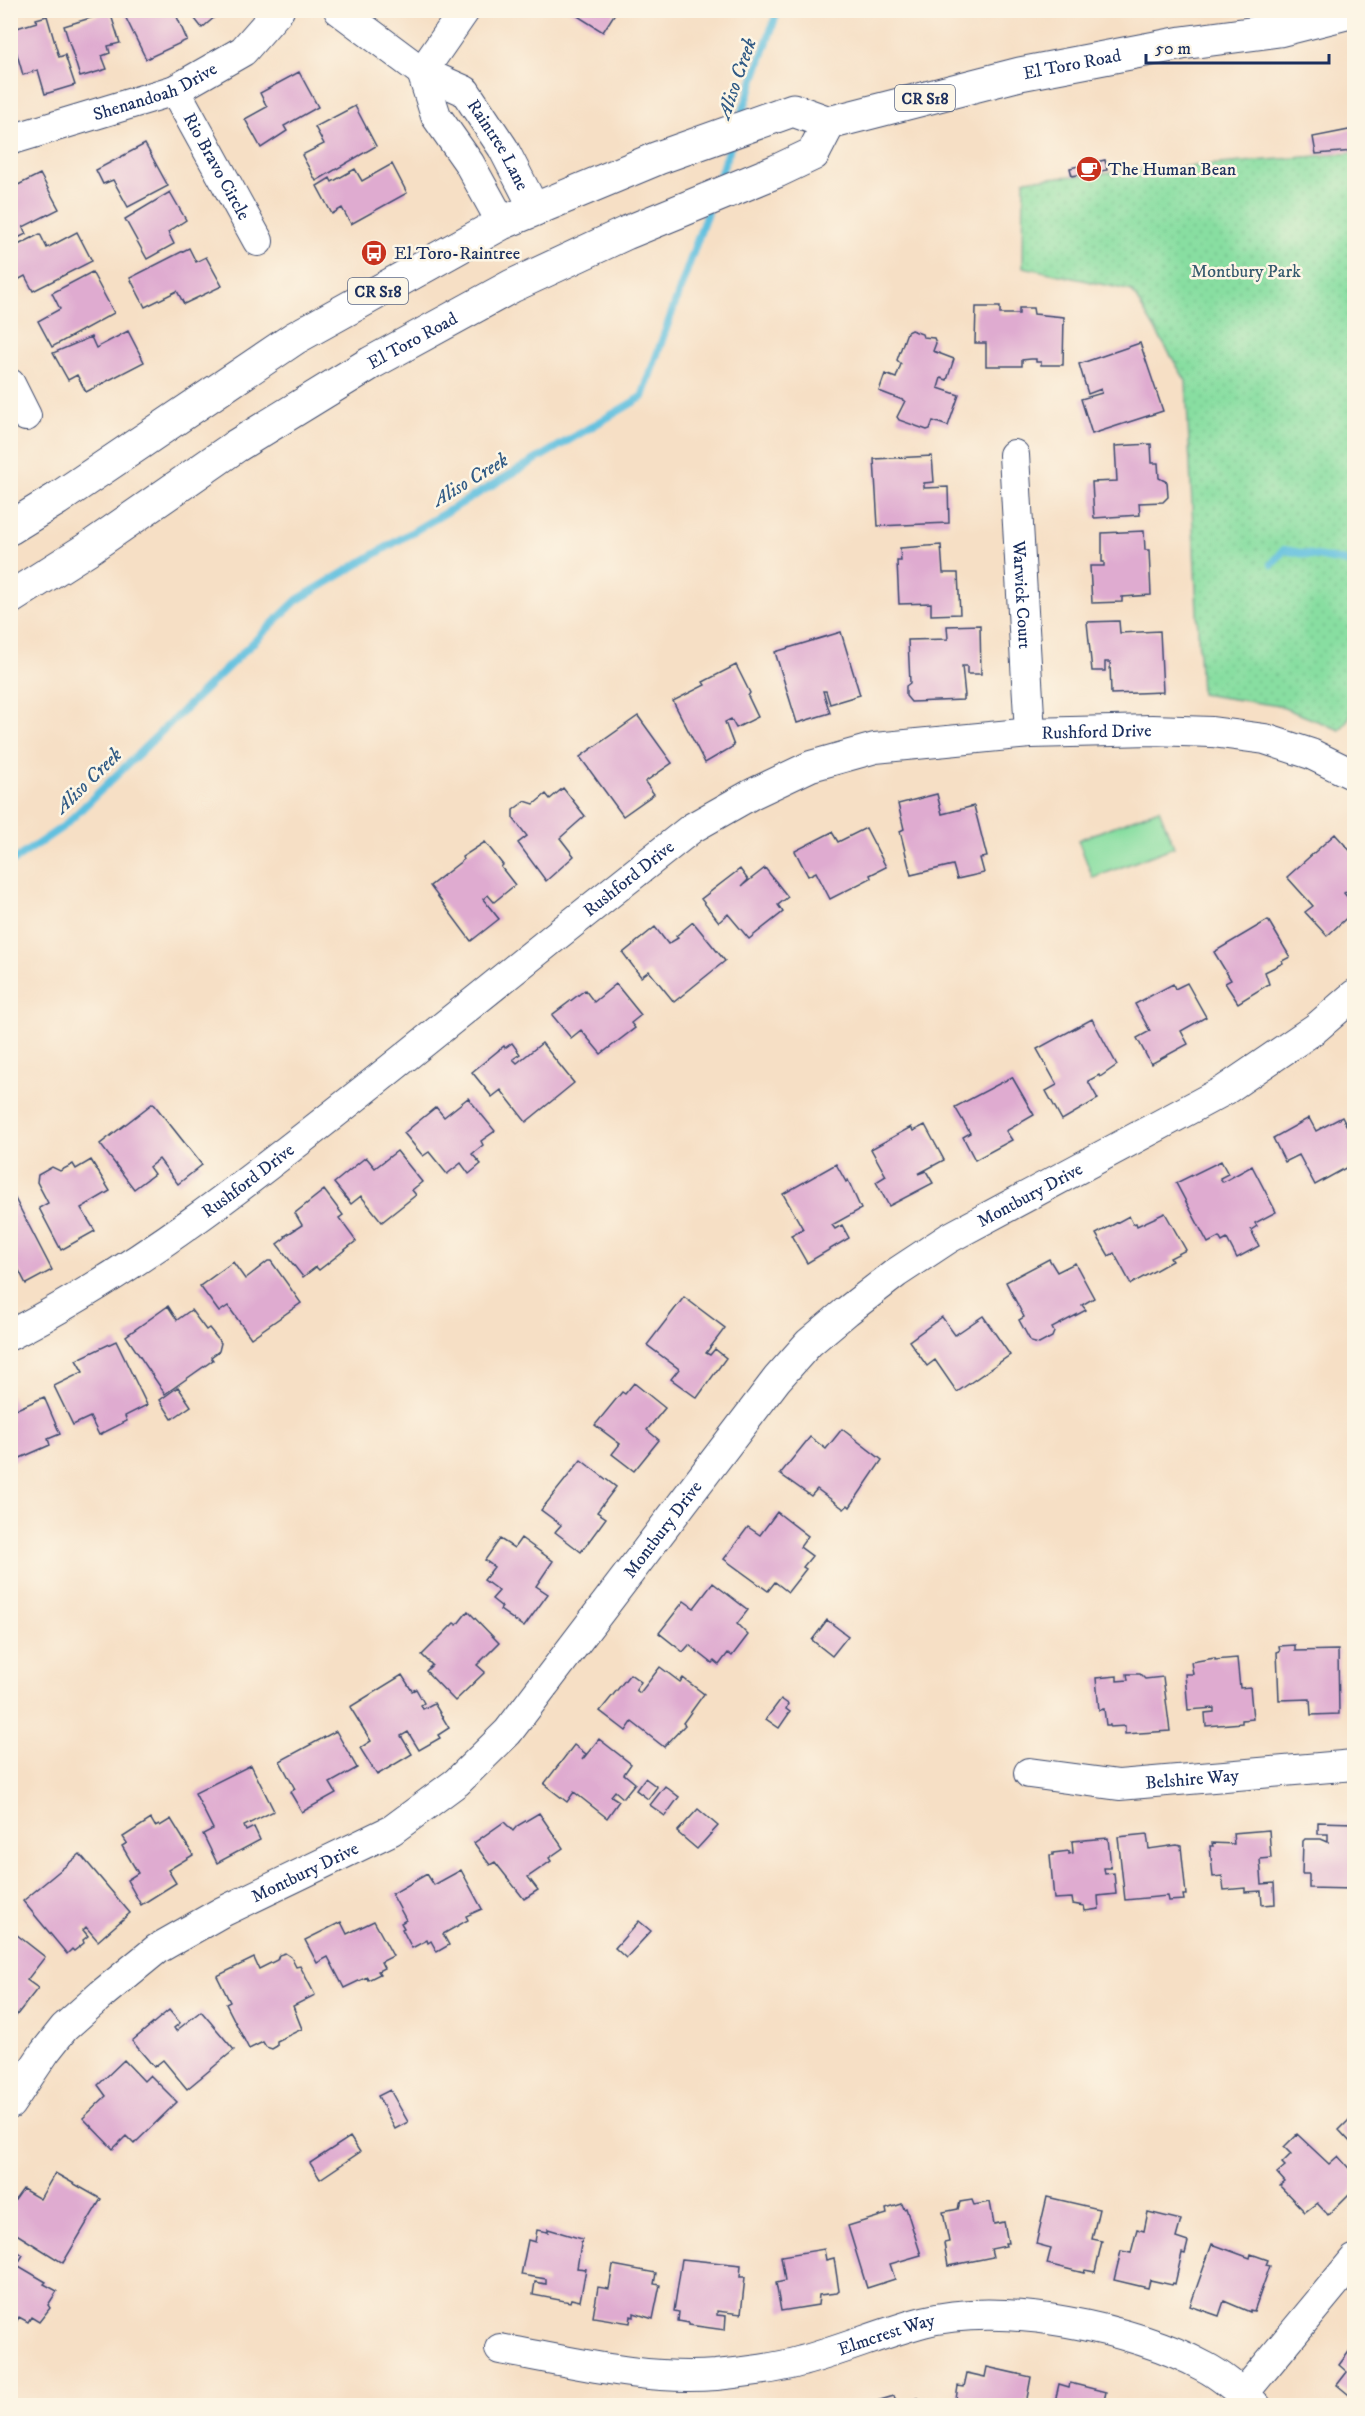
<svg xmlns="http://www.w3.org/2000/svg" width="1365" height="2416" font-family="'IM FELL DW Pica',serif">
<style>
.grass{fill:url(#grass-dots);stroke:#528680;stroke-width:1.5}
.garden{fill:#88dea1;stroke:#528680;stroke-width:1.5}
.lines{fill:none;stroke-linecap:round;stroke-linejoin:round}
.stream{stroke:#61c0df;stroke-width:8}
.building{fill:#dfabd0}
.street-casing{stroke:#3c496d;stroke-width:32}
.primary-casing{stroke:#3c496d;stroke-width:35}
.street{stroke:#fff;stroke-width:30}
.primary{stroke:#fff;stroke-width:33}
.labels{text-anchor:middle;stroke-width:5;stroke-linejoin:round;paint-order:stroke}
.shield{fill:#fcf5e5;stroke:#5e6a86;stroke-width:1.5}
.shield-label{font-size:16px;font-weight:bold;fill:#1b2f5e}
.street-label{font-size:18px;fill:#1b2f5e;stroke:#fcf5e5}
.poi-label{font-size:18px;fill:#1b2f5e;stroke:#fcf5e5;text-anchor:start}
.park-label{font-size:18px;fill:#365b6f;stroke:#fcf5e5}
.water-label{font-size:20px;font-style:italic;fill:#305a85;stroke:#fcf5e5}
</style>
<defs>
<pattern id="grass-dots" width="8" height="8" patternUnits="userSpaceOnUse" patternTransform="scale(1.5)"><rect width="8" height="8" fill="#88dea1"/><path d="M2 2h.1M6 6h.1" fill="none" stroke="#75bf8d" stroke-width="1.8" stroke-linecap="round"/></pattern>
</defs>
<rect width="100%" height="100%" fill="#fcf5e5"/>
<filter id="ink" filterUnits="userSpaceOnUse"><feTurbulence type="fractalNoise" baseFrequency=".0167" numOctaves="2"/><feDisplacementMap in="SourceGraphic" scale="12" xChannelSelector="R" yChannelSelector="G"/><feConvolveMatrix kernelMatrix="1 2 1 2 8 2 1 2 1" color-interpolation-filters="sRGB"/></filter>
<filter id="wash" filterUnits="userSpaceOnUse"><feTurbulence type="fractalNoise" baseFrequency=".008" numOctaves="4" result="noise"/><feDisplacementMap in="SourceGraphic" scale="24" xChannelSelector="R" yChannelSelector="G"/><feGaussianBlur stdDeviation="1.35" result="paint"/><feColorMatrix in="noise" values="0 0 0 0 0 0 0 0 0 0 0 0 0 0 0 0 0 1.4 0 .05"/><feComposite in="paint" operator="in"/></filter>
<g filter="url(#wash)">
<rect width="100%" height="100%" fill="#f6dfc5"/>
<path class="grass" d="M1354,153v558l-14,19 -61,-24 -78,-12 -15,-313 -54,-90 -109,-24 1,-87z"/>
<path class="garden" d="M1159,809l15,38 -81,31 -15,-38z"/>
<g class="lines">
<path class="stream" d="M740,119l38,-109
M717,184l15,-42
M1272,564l12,-14 70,13
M10,863l54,-37 233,-226 345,-203 66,-187"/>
</g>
<g id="blocks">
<path class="building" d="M122,10h52l13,30 -41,19z
M188,10h35l-21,18z
M568,10h49l-14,22z
M110,12l10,31 -12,3 2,7 -8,3 5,13 -27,8 -16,-51z
M47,16l12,41 6,-2 10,30 -30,9 -7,-24 -15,5 -13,-45 27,-8 -1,-3z
M299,72l19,35 -34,19 3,5 -26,17 -16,-29 22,-12 -7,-14z
M355,106l21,40 -60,35 -14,-26 22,-11 -9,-17z
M1354,129v22l-38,3 -3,-17z
M145,144l23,42 -40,21 -15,-27 -10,4 -7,-14z
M1105,160l2,10 -35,6 -2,-8z
M392,164l15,29 -56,31 -9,-16 -10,6 -15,-28 13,-8 2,4 23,-13 7,12z
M40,174l19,35 -36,18 3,7 -16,8v-53z
M170,192l16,28 -18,12 6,12 -27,15 -22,-40z
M77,232l15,29 -59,30 -8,-15 -9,5 -6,-10v-22l30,-15 7,14z
M189,248l7,14 10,-5 16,29 -38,18 -7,-13 -32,16 -15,-29z
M92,272l22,41 -62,34 -14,-26 22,-12 -8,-16z
M976,307h24v7h19v-6h14l1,6 30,3 -1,48h-22v-3h-5v-3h-5l-9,1v6h-36v-23h-11z
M911,330l11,4 1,3 11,1 2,5 -3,8 21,8 -7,21 -6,-2 -3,10 21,7 -11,31 -15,-5 -3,8 -3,1 -28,-10 -2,-3 8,-16 -26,-10 6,-17 11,4 5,-14 -4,-4 10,-28z
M128,331l16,31 -58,30 -9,-17 -9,5 -15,-27 38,-16 5,11z
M1140,343l23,68 -71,23 -11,-35 21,-6 -1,-4 -13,5 -9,-30z
M1151,444l1,19h6l1,15 8,4 1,15 -5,5 -24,1 1,12 -46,3 -2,-36 25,-1 -2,-35z
M932,456l2,26 -10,1v5l24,-1 1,36 -71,3 -4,-67z
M1144,531l1,19h4l2,45 -29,2v5l-30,1 -2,-37h14v-4h-2v-29z
M941,545l2,28h15l2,41 -29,1v-12l-32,1 -2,-43h4l-1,-13z
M1119,621l1,12 40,-2 3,61 -52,2 -1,-32h-5v9h-13l-5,-49z
M980,625l1,49h-14v-8h-5l3,30h-2v4l-52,2 -5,-6v-10l4,-3 -2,-43 40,-1 -1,-13z
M841,632l19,63 -30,9 -4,-13h-3l7,22 -33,10 -22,-71z
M736,665l14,28 -2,3 10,21 -22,11 -5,-9 -6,3 9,24 -29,17 -32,-62 32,-16 -2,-3z
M638,716l34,47 -27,19 9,12 -31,22 -43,-59z
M563,788l22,28 -25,22 14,18 -28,25 -28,-38 9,-7 -14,-18v-8l12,-9 9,3 12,-10 4,5z
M937,794l5,20 32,-8 13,51 -7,1 4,15 -27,6 -4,-14 -42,10 -11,-44 4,-2 -6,-25z
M866,828l20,39 -16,8 1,3 -41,21 -14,-27 -8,4 -13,-25 37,-19 6,10z
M1335,834l19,21v28l-6,4 1,2 -5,4 10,12v6l-27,25 -22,-24 8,-6 -26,-29z
M485,842l18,23 -2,2 14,18 -21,17 -6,-7 -5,4 16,20 -28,22 -41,-55 33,-26 -1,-3z
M765,868l23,29 -10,8 5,7 -34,27 -21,-25 -9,8 -18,-23 39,-30 8,11 -6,6z
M1268,920l22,37 -8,4 1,2 -18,9 4,12 -31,19 -13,-20 6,-3 -17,-28z
M693,922l32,39 -51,41 -25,-31 -8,6 -18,-24 32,-26 13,17 10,-6 -2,-2z
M1187,983l19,34 -25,14 7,13 -37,20 -14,-26 13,-7 -15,-27 38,-20 2,5z
M616,984l25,31 -10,8 4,5 -34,26 -20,-24 -10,8 -19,-23 33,-25 9,12z
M1092,1019l25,46 -17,12 -1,-2 -11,6 10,18 -36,21 -16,-29 11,-6 -20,-36z
M512,1043l8,11 -7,5 4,4 25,-20 32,40 -48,39 -25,-32 -9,7 -20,-25 32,-26 1,2z
M1012,1077l22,38 -28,16 6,9 -37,20 -12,-23 7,-4 -15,-26z
M468,1098l27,33 -14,10 2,4 -11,9 9,10 -12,10 -8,-11 -14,11 -18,-22 -6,4 -19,-23 32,-26 8,10z
M153,1103l49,62 -24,19 -19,-25 -10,8 5,7 -20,15 -34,-45z
M1342,1117l12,23v16l-4,3 3,5 -38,21 -16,-30 -14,7 -12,-24 36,-20 7,13z
M925,1125l19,35 -26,14 8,-3 7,12 -44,23 -13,-24 10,-6 -15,-27 40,-22 2,4z
M397,1151l25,31 -10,8 4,5 -34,27 -21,-26 -10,8 -17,-21 32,-26 9,11z
M91,1160l19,31 -29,17 14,23 -34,19 -22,-42 9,-5 -11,-21 1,-7 14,-8 8,4 13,-7 3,5z
M1221,1161l7,13 -8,4 3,4 29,-16 24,46 -21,11 2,3 -6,4 8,16 -22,12 -10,-19 -5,3 -3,-5 -11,6 -32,-60z
M836,1164l10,18 2,-2 13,29 -29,16 3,4 7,-4 7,13 -42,25 -16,-28 12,-6 -20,-35z
M10,1189l42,81 -26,14 -16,-31z
M324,1190l19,25 -4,3 17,23 -37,29 -3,-3 -13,10 -26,-33 9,-7 -1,-1 17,-11 -7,-12z
M1165,1213l21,37 -16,8 2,3 -41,23 -17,-31 -5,3 -13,-22 33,-18 4,8 3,-1 1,3z
M1049,1259l8,13 18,-9 19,35 -12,7 4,5 -34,18 2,4 -2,5 -13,7 -8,-2 -12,-22 5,-3 -18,-35z
M268,1261h3l30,42 -50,35 -23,-32 -9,6 -19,-26 33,-24 12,17z
M684,1297l41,31 -19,25 4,2 5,-6 11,9 -29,40 -26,-19 8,-10 -32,-24z
M168,1306l9,14 14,-10 15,20 3,-2 12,15 -2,8 -8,6 2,3 -48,34 -39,-58z
M983,1316l27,39 -53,37 -22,-32 -8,6 -18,-25 33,-24 13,18z
M116,1341l31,64 -22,11 2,5 -28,14 -9,-18 -17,8 -19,-39 29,-14 -7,-12z
M634,1383l31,25 -18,22 12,10 -25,31 -22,-17 8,-10 -25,-19 27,-33 3,2z
M178,1387l13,19 -19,13 -12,-19z
M10,1394l7,15 27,-12 16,37 -12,5 2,6 -39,17z
M842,1429l40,31 -32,47 -2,-2 -4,4 -27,-20 -6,7 -31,-22 30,-37 16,12z
M581,1460l35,27 -19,25 9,6 -25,34 -26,-20 6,-7 -20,-15z
M777,1512l31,24 -8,11 12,9 -9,11 3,2 -18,23 -13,-10 -7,9 -44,-32 24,-32 12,8z
M521,1538l32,23 -17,25 12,8 -24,33 -24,-17 2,-3 -10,-8 7,-8 -15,-11 10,-13 -9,-7 15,-21 14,9z
M713,1583l35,27 -11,14 11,11 -16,21 -4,-3 -9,12 -5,-4 -2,2 -23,-18 -6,7 -24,-19 25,-32 10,7z
M468,1611l31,32 -22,22 8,7 -30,29 -29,-30 6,-6 -10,-10 32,-32 3,2z
M827,1620l21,16 -16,20 -20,-16z
M1295,1645v6l43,-1 1,64 -28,1 -1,-16 -31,1 -2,-48 3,-1 -1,-5z
M1215,1658v2l22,-2 3,30 10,-1 3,32 -11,1v3l-36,3 -1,-13 9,-1v-4l-26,2 -3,-36h8l-2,-12z
M660,1667l20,15 3,-4 21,16 -21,29 2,2 -21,22 -32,-25 -6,9 -26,-20 30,-37 11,8 -5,8 4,3z
M1127,1674h13l5,5 18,-2 7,54 -45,3v-8l-15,1v-2h-4l-2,-16 -5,1 -3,-32 21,-2v5l11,-1z
M402,1675l10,16 4,-2 8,14 -3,2 2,4 11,-6 15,25 -11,7 2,3 -21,12 -11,-18 -7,4 11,18 -35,21 -17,-27 11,-7 -21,-34z
M781,1699l7,5 -2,5 4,3 -11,16 -13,-9z
M336,1731l21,37 -27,15 6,10 -34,19 -12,-20 5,-3 -15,-28z
M599,1739l32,25 -7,10 11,9 -12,15 -8,-7 -4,5 8,5 -12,17 -33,-26 -7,10 -23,-18 30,-39 12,9 -4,6z
M251,1765l23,46 -30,15 2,5 8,-4 6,13 -43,23 -14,-29 10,-5 -18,-36z
M645,1778l12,9 -9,12 -12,-9z
M665,1786l14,11 -14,19 -15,-11z
M698,1809l20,17 -21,23 -20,-17z
M539,1813l24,35 -14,10 2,3 -23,16 10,13 -14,9 -29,-37 -5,3 -16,-22 30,-21 9,9 4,-5z
M151,1819l4,7 4,-2 1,2 11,-7 22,36 -25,15 8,13 -35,22 -14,-25 11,-7 -16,-27 5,-3 -4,-6z
M1318,1822l36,1v66l-45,-1v-14h-7l1,-33 2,-2h16l7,3v-8h-10z
M1269,1830l2,28 -11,1 2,25 12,-1 1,21 -13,1 -1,-14 -16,1v-4l-21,2 -2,-14 -9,1 -3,-31h3l-1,-3 22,1 -1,-11z
M1147,1834l2,15 28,-4 4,1 5,49h-3l1,5 -16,1 -1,-5 -42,4 -7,-63z
M1108,1838l3,30h-7l1,6 9,-1 2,21 -18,2 1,13 -14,2 -1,-5 -11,-2 -1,-6 -18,1 -4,-44h3v-2l16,-2v3l4,-1 -1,-12z
M80,1854l50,59 -32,28 -12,-14 -3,3 5,6 -5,4 1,3 -10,8 -2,-2 -5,5 -44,-53z
M461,1870l21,39 -16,7 2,4 -25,14 6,11 -12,7 -6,-11 -3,2 -1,-3 -15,8 -10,-19 2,-1 -3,-5 5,-3 -14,-26 35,-20 7,11z
M374,1921l19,35 -12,6 3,6 -6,3 2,3 -12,6 -1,-3 -23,11 -16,-31 -11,6 -12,-23 36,-18 6,12z
M639,1921l12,10 -25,27 -11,-10z
M12,1931l33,26 -18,23 11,8 -26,33z
M285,1953l6,4 5,10 4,-1 15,29 -22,11 9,23 -25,12v5l-5,3 -6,-2 -3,-5 -14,7 -23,-45 4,-2 -13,-26 37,-18 5,11 18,-9 2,-5z
M169,2010l11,13 -6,5 2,3 25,-20 33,39 -47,39 -24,-29 -9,7 -22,-26z
M124,2060l20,21 6,-6 27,27 -43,42 -8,-8 -13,13 -30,-31 23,-22 -8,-11z
M390,2090l18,32 -13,7 -17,-33z
M1354,2115v31l-15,-16z
M1297,2134l32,30 9,-8 16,18v11l-2,2 2,2 -26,26 -11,-12 -12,9 -25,-26 5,-4 -8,-9 8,-7 -3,-3 9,-9 -7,-7z
M350,2137l10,15 -40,27 -10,-16z
M55,2173l46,26 -38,64 -53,-33v-23l13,-18 17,10z
M1047,2197l52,12 -7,30 10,2 -7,31 -10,-2 -1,3 -37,-9 4,-16 -15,-4z
M972,2200l2,5 16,-3 4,22 10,-2 4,21h-3l1,3 -15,3 2,8 -45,9 -4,-23 5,-1 -6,-30 15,-3 2,-7z
M902,2204l2,5 2,-1 15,47 -31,9 5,15 -28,9 -19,-62 39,-12 -1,-5z
M1148,2212l33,8 -5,18 12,4 -3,12 -3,-1 -7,31 -2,-1 -1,2 -22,-5 -2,8 -34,-8 7,-29 10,2 6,-24 7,2z
M548,2229l34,10 -5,29 9,1 -6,32 -9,-2 -1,3 -37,-7 2,-13 11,2v-5l-25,-4 7,-35 7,2 2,-12 11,2z
M1212,2244l38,14 1,-4 17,6 -2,5 4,1 -16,45 -4,-1v2l-26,-11 -5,15 -29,-10z
M10,2247l13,8 -6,10 29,17 -2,2 13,7 -9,14 2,3 -11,14 -8,-5 -3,5 -9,-5 -7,12 -2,-1z
M824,2249l2,11 8,-2 5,33 -2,2 -18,2 -1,10 -37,6 -5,-28 9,-2 -4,-25z
M682,2259l59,6 -1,12h5l-4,37 -24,-3v4l9,1 -1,14 -36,-5v-2l-11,-2 1,-9 -5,-1z
M613,2265l43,8 -2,11 6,1 -7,34 -19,-6v4l-3,-1 -1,7 -37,-6 5,-30 11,2z
M1354,2345v54l-17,-14 10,-13 -8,-7z
M987,2367l44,10 -5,27 -71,2 3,-20 6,1 3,-14 18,4z
M1070,2383l36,9 -3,13 -9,-2 -1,3h-39l5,-22 10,3z
M894,2396l3,10h-34v-1z
M917,2398l4,1 2,7h-20l-1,-3z"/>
</g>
</g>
<g filter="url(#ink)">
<use href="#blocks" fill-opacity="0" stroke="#3c496d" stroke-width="1.5"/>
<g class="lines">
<g class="street-casing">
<g id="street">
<path id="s1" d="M339,10l83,62 43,19 38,57 32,62"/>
<path d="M422,72l14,44 33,47 33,60"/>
<path d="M422,72l43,-62"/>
<path id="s2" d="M175,90l83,151"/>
<path id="s3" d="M10,140l165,-50 68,-39 36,-41"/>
<path d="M10,384l16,32"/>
<path id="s4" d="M1014,455l16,278"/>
<path id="s5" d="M10,1335c134,-69 251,-163 368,-256 104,-84 209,-168 314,-251l60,-34 59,-28 64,-18 155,-15 122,-3 60,2 53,7 46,15 43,21"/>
<path id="s6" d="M1029,1773l90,12 235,-20"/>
<path id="s7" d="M10,2104l35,-52 19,-24 38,-34 55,-45 65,-37 170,-82 65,-48 51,-50 269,-353 32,-36 38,-32 49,-38 53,-35 276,-148 91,-62 38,-33"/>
<path id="s8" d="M500,2349c70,12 144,32 216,26 28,-3 59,-6 86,-14 41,-11 80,-28 121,-39 80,-21 211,6 282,45 19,10 35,25 51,39"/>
<path d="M1243,2394l111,-134"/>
</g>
</g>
<g class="primary-casing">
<g id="primary">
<path id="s9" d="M10,528l47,-29 238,-161 207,-115 156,-65 135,-48 36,13 191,-49 162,-31 97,-13 75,-19"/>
<path id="s10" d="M10,598l82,-52 144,-100 135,-83 141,-77 114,-53 151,-62 36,-17 16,-31"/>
</g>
</g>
<use href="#street" class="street"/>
<use href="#primary" class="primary"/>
</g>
</g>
<defs>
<g id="cafe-disc" transform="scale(1.35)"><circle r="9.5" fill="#c8321e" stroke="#fcf5e5"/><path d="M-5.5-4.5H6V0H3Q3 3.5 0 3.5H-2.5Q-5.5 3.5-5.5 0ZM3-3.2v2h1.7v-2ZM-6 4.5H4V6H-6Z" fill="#fff"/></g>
<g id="bus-disc" transform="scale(1.35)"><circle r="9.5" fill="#c8321e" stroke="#fcf5e5"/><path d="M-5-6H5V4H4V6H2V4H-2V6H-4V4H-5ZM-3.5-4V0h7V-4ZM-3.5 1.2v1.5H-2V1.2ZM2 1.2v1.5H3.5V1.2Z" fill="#fff"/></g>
</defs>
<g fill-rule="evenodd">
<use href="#cafe-disc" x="1089" y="169"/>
<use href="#bus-disc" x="374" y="253"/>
</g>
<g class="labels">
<g class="shield">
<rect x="895" y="85" width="60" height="26" rx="4.5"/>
<rect x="348" y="278" width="60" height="26" rx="4.5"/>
</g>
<g class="shield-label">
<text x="925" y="104">CR S18</text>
<text x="378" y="297">CR S18</text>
</g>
<g class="street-label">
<text dy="6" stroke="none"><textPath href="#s9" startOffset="1180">El Toro Road</textPath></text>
<text dy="6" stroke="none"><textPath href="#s3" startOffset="153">Shenandoah Drive</textPath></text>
<text dy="6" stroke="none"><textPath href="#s1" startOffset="214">Raintree Lane</textPath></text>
<text dy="6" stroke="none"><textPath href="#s2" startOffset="87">Rio Bravo Circle</textPath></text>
<text dy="6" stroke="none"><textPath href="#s10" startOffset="478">El Toro Road</textPath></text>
<text dy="6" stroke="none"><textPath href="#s4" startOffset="140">Warwick Court</textPath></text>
<text dy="6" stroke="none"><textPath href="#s5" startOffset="1274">Rushford Drive</textPath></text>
<text dy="6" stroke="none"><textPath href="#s5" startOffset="770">Rushford Drive</textPath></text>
<text dy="6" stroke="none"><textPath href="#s5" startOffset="284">Rushford Drive</textPath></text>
<text dy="6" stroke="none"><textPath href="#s7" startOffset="1390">Montbury Drive</textPath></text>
<text dy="6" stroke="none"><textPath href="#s7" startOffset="886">Montbury Drive</textPath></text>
<text dy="6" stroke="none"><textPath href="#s6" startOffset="164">Belshire Way</textPath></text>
<text dy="6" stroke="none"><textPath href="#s7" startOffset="382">Montbury Drive</textPath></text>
<text dy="6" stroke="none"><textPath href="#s8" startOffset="394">Elmcrest Way</textPath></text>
</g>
<g class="poi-label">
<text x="1108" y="175">The Human Bean</text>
<text x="394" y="259">El Toro-Raintree</text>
</g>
<g class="park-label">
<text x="1246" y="277">Montbury Park</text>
</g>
<g class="water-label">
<text transform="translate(736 78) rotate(-71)" y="7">Aliso Creek</text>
<text transform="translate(470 479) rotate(-31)" y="7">Aliso Creek</text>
<text transform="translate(88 780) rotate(-44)" y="7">Aliso Creek</text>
</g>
</g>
<rect width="1365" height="2416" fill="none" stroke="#fcf5e5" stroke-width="36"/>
<path d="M1146 54v9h183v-9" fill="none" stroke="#1b2f5e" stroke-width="3"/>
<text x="1155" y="54" font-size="18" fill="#1b2f5e" stroke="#fcf5e5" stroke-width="4.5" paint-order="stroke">50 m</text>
</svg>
